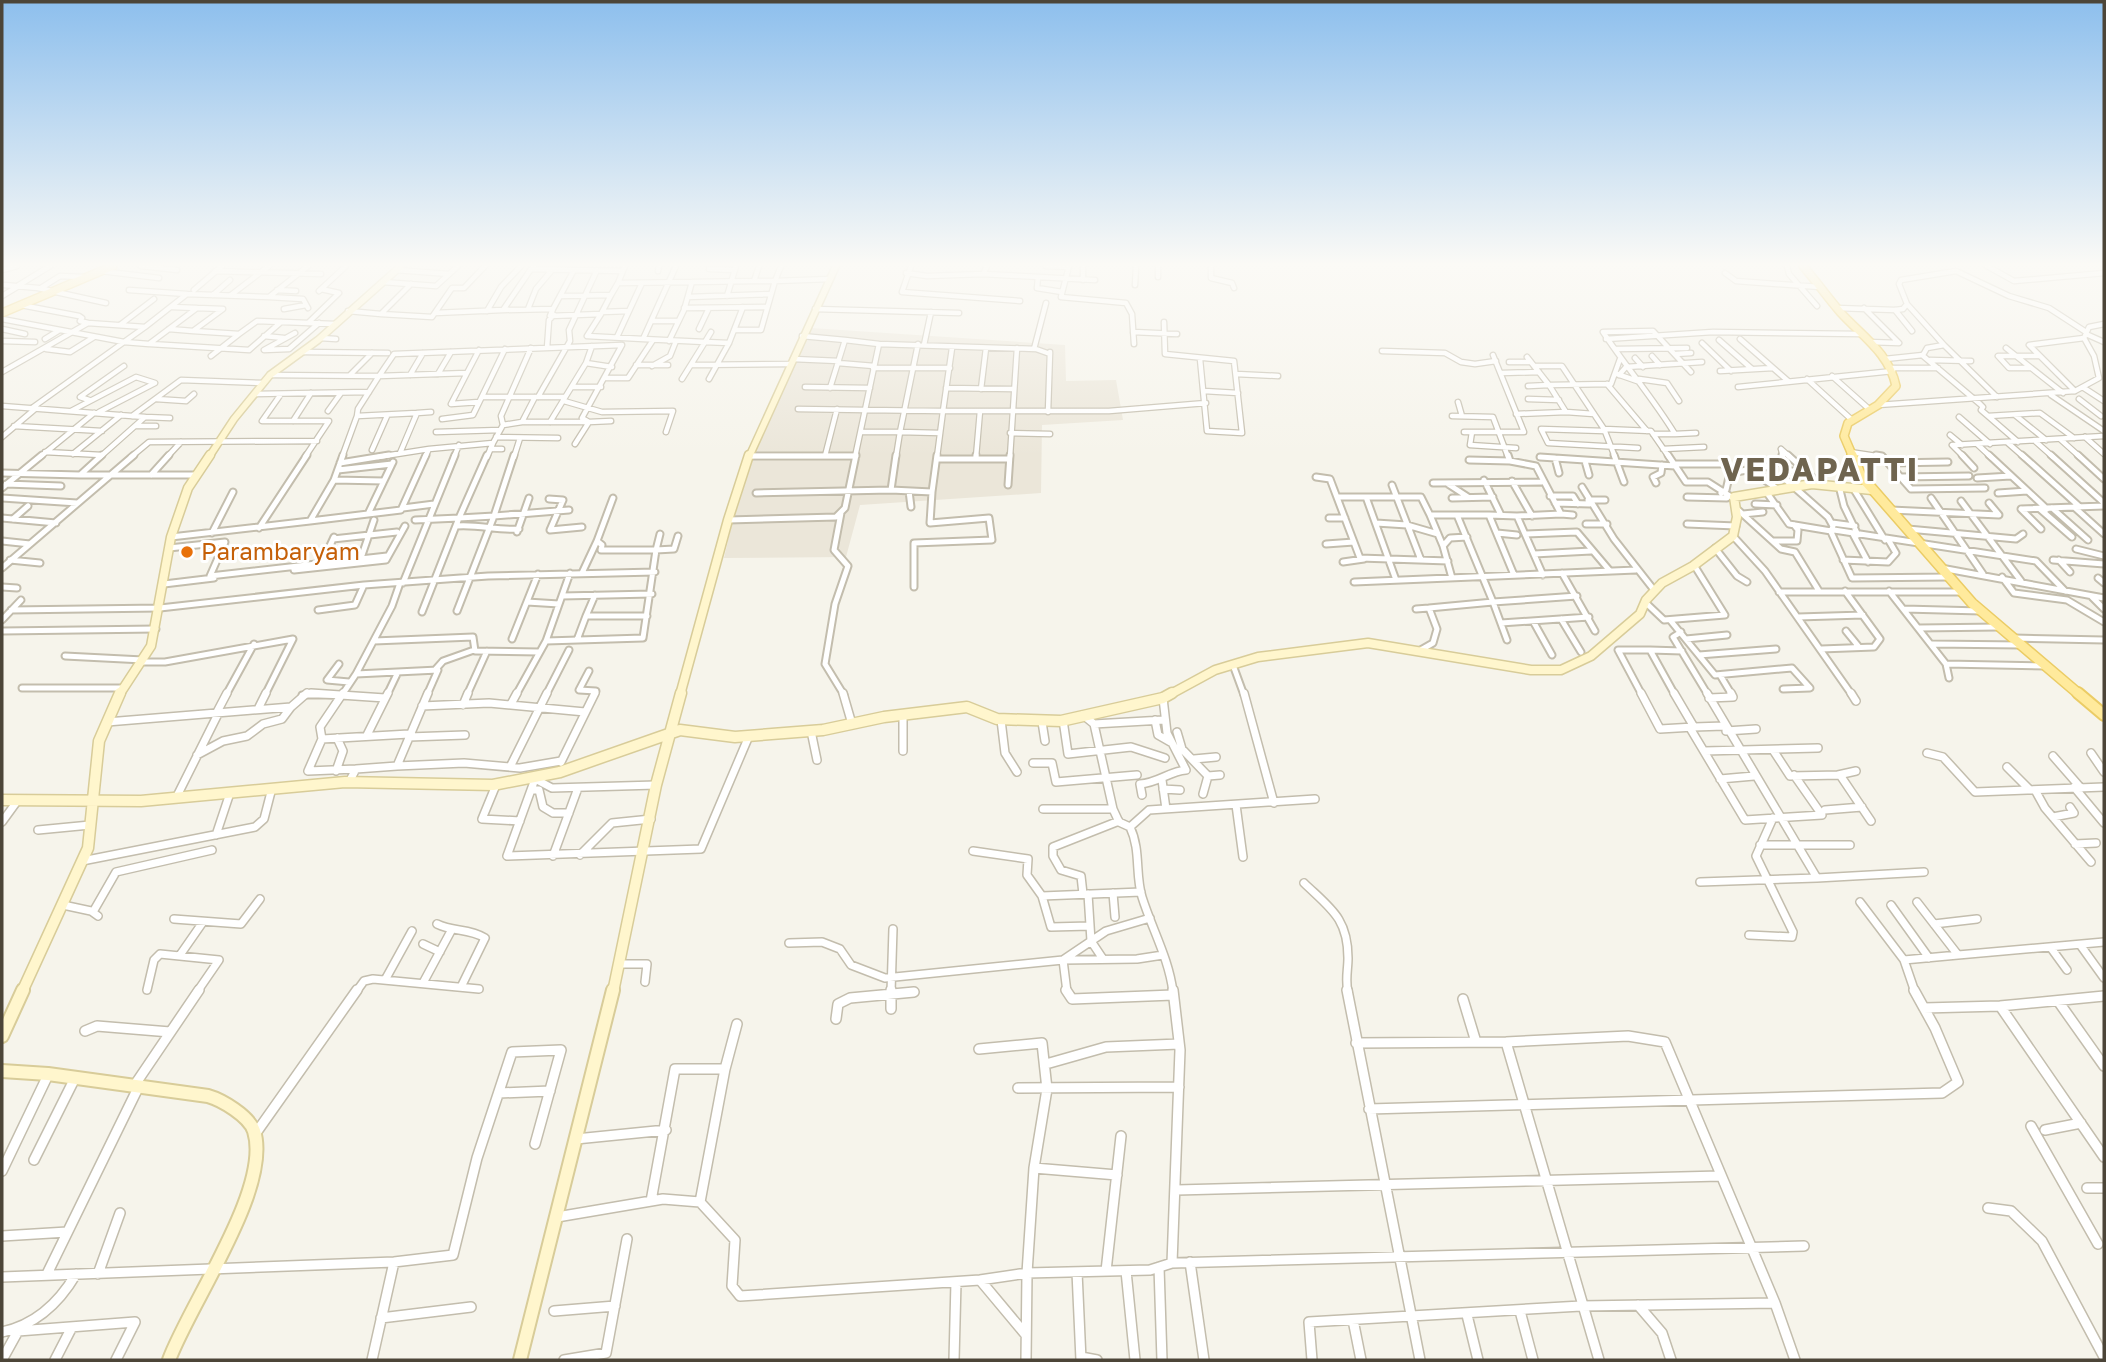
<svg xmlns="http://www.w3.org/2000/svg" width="2106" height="1362" font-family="'Golos Text',sans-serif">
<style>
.residential{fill:#ebe6d9}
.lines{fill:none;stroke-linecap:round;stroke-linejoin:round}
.street-far3-casing{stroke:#c3bdad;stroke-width:7}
.street-far2-casing{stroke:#c3bdad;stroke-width:9}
.street-far1-casing{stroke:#c3bdad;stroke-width:10}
.street-casing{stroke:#c3bdad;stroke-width:12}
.secondary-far3-casing{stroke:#d8cc99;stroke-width:9}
.secondary-far2-casing{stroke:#d8cc99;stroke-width:11}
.secondary-far1-casing{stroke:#d8cc99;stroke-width:13}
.secondary-casing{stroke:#d8cc99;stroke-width:16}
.primary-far2-casing{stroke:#ebcc65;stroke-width:10}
.primary-far1-casing{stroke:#ebcc65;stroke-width:12}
.primary-casing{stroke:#ebcc65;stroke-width:14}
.street-far3{stroke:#fff;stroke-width:4.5}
.street-far2{stroke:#fff;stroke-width:5}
.street-far1{stroke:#fff;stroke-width:7}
.street{stroke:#fff;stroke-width:9}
.secondary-far3{stroke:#fff6cd;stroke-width:6}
.secondary-far2{stroke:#fff6cd;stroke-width:8}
.secondary-far1{stroke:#fff6cd;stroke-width:10}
.secondary{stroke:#fff6cd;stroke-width:12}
.primary-far2{stroke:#ffea9c;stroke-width:7}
.primary-far1{stroke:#ffea9c;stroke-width:9}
.primary{stroke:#ffea9c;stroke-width:10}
.food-dot{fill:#e8710a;stroke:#fff;stroke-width:2.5}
.labels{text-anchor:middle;stroke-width:6;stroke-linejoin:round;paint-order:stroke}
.food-label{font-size:24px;fill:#c56008;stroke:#fff;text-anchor:start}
.district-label{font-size:32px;font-weight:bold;letter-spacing:2px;fill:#6f644f;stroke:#fff}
</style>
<rect width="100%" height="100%" fill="#f6f4eb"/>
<path class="residential" d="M811,328l254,17 1,36 50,-1 7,40 -81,5 -1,68 -181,12 -14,52 -122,1 19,-81z"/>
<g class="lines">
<g class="street-far3-casing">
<path id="street-far3" d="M141,266l36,4
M625,266l-7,17 74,-1
M676,266l-33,73 62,3 6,-10
M759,266l-5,15h21l6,-15
M911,266l-9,26 118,9
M987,266l-4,8 112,6
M1046,266l23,1
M1069,266l-8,31 65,6 6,11 2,30
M1083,266v14
M1158,266v11
M1211,266v12l21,5 2,5
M1787,266l2,8 28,32
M1987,266l27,15 90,-8
M531,269l43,1 -21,39 -50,1z
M531,269l3,-3
M709,269l26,1
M2,270l15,-4
M396,270l53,4
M574,270l49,1
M101,271l58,7
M215,271l106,3
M658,271l1,-5
M906,273l21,3 56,-2
M1725,273l11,8 84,6
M1038,277l-1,11 25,4
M383,282l53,4 22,-20
M4,285l34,3 68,15
M19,285l31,-19
M1135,285l1,-19
M41,288l19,-12 24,1
M129,290l58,4
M194,290l28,-24
M277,290l19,1
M319,291l27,-25
M213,295l17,-15
M231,295l38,-29
M2,296l15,-9
M560,296l51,-1 7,-12
M727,296l9,-30
M269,297l34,2 5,9
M688,297l83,-3
M21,305l58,11 3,2 -2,3 8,2
M172,307l25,1
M684,308l83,-1
M1837,308l58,2 8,-1 4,-5
M1864,308l35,35 -30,-1
M284,309l22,-4
M528,309l8,-20 16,-19
M553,309l-3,7 51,-2 10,-19
M815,309l144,4
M1895,310l17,21
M348,311l33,3 30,-30
M487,311l14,-24 20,-21
M602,312l27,-1
M435,313l68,-3
M381,314l51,3 20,-29h12l21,-22
M601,314l-14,22 56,3
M2,319l122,23
M651,321h27
M1164,322l1,32 69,7 8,72 -35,-2 -7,-72
M308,323l31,-30 -18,-4
M120,325l34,-26
M145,327l-21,15 25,2 48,-36 26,1 -30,22 46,3 18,-13 78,3
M2,329l23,5
M169,329l24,2
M699,329l10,-21
M734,330h27l14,-49 55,-2
M1133,332l44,2
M295,333l-31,17 25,-1 30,-26
M2086,334l18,8
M264,336l20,2
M802,336l43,4
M617,337l25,-54
M320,338l16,1
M45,339l13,-8
M1606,339l107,-7 147,2
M1740,339l48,42
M1719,340l33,29
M2,341l33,1
M669,341l15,-31 8,-28 62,-1
M1702,343l29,28
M150,344l99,6 32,-28
M879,344l157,5 14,5
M918,344l-18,88 40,1
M924,345l7,-33
M1944,345l53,52
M547,348l2,-28 5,-5
M2006,348l57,45
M46,349l24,3 24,-15
M1034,349l12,-46
M1616,349l71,-1
M1382,351l63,2 16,9 14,2 21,-3
M303,352l85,1
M1675,354l16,-1
M1922,355l58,49 3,3 -2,3 7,6 52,-3 34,25
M211,356l28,-22
M1652,356l8,9
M1527,357l22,28
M1635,358l8,9
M793,359l46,2
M1885,359l38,-4 4,-7 17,-3 -37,-41 -8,-20 2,-4 55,-9 53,25 40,12 37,24
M1930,360l41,1
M1509,362h22
M586,363l26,4
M838,363l36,3
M636,365h32
M692,365l99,-1
M652,366l18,-10 6,-15
M1534,366h28l42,63 11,28
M873,368h77
M1890,368h48
M2030,368h-21l-11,-12h40
M1720,371l53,-3
M2,372l86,-49 57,4 42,-33 82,3 39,-31
M467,373l12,-23
M1502,373l37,-1
M438,374l13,-22
M1236,374l42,2
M1617,374l23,8
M270,375l109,1 -21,33 -1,7 60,-3 -17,40
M350,375l22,-22
M410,375l13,-22
M1619,375l7,-8 76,-5
M379,376l15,-22 228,-9 -40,73 7,4 22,-1
M379,376l88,-3 -16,31 28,-2
M1832,376l37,33
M606,378h22l25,-38
M682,379l23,-37 24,1
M709,379l20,-36 14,-36
M1639,379l28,4 12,18
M1807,379l45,41
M1607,384l40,47
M1528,386l21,-1
M572,387h29
M805,387l65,1
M1738,387l155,-16
M830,388l15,-48 34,4 -14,66 78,1 9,-63
M946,388l67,1
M2084,388l20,13
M981,389l5,-41
M1204,391l34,2
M2075,391l-46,-46 55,-7
M255,394l114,-2
M281,394l-19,27h67l-24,36
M2051,395l53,36
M482,397h83
M538,397l32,-56 -1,-11 28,-60
M156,399l30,2 8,-7
M1528,399l31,1
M2079,399l22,17
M89,400l-9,-3 44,-31
M564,401l38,11 71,-1 -7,21
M1458,402l4,14
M1878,405l197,-14 24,-13 -5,-22 -10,-18 5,-11 15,-3
M2,406l143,11 -45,40
M32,408l92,-66
M798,409l67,1 -10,47
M71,411l65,-34 19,6 -56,29
M328,411l13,-18
M1048,412l2,-60
M1566,412l28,2
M417,413l14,-1
M1516,414l50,-2 -17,-27 62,-1 9,-25
M2015,415l31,25
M132,416l49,-36 83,3
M1452,416l41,1 15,40
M1988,416l30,26
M145,417l25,1
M1959,417l31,27
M442,419l31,-4 32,-66
M293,421l18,-28
M522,422h67l-14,22
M550,422l36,-59 6,-17
M503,425l-2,-9 30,-68
M14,426l88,5
M135,426h21
M1604,429l47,2 18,26
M1604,431l-63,-2 7,14 90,5
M436,432l64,-2
M861,432h39l-4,25
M1464,432h60l-31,-77
M1472,432l-2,13 46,3
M1010,433l40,1
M1653,434h22c-22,-36 -49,-67 -72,-102l50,-1 38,41
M1675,434l21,-1
M1950,435l12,10
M2,437l33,-28
M496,437l62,1
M2085,437l19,17
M2060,439l20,18
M2035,441l18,16
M493,443l10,-18 19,-3 13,-25
M2008,443l16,14
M1977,444l14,13
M490,449h12
M1663,449l41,-2
M1781,449l9,8
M1781,449l2,8
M372,450l15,-34
M45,452l57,3
M1850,452l33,5
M73,454l48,-39
M749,456h107
M825,456l12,-47
M40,457l54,-44
M131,457l18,-15 168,-1
M167,457l14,-15
M342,457l15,-41
M378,457l51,-8
M425,457l4,-8 64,-6 -6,14
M454,457l5,-12
M514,457l6,-19
M937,457l6,-46h166l97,-8
M976,457l4,-46
M1010,457l7,-109
M1964,457l-12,-12 152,-9"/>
</g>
<g class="street-far2-casing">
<path id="street-far2" d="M102,455l-22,20h117
M514,455l-20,61 75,-6
M1508,455l2,6
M1614,455l10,27
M1668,455l18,27h22l25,16
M1788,455l32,29
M1876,455l6,1 29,33 74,-1
M1962,455l12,13
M1989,455l58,54
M2022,455l58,52
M2051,455l53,48
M2078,455l26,24
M749,456h107
M1540,457l135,9
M1555,458l4,15
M937,459h72
M976,459v-4
M1469,460l41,1 26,5 25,48 -44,2
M1585,461l4,14
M340,463l49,-8
M1889,463l59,-1
M1674,464h50l6,9
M338,470l54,-6
M1750,471l6,7h6l17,12
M1789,471h16
M2,473l78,2
M151,475l18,-20
M1316,477l14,2 30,79 88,3
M1901,477l68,-1
M1977,478l34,-2
M334,480l50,1
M1484,480l17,35
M1786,480l42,37 5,9 -2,6 21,46 96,-1
M1512,481l20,35
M1433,483l109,-1
M1656,483l-3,-6 8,-4 1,-8
M6,484l55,2
M1448,484l20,13
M1008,485l2,-30
M1392,485l29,75
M1839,486l5,20 14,29
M1582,487l32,52 40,51
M2,488l40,-33
M1853,488l32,52
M891,490l41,2 5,-37
M909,491l2,16
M756,493l135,-3 5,-35
M1721,493l5,-3 4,-17 40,-7 13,-7 -1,-4
M1767,493l22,31 42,7
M1998,493l29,-2
M1550,496h23l5,8
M1337,497h84l9,18h59
M1366,497l30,83
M1687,497l40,1
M2,498l75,5
M1452,498l41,-1
M1931,498l52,76
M549,499l14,1 -13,30 32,-3
M1588,500h17
M1961,501l60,80
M1555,503l35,1
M1755,504l22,1
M2074,507l30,27
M403,508l31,-4
M2052,508l36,32
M1737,509l44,40 14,3 24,39
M2021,509l83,-3
M2021,509l20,20
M2040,509l32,28
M1891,510l108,5 -10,-12
M841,513l-7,37 14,16 -13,38 -10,60 19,31
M368,514l33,-4 25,-55
M1561,514l12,1
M1743,514l20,-2
M1430,515l13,31
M2,518l54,5
M1329,518h16
M13,519l15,-13
M415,520l44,-2 28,-63
M728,520l108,-3 9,-9 11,-53
M310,521l58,-7 25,-52
M1376,523l31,2 31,9
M1832,523l23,3
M1586,524h21
M1687,524l49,2
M456,526c23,-2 42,5 63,3
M259,528l48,-73
M1908,529l108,10 7,-5
M1834,530l202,31 29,30
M517,532l12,-34
M212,533l21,-41
M1497,533l20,2
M660,534l-4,16 18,-1 4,-13
M1526,534l51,-2 33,39
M1853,534l15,28
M1733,536l32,35 87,124
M171,537l139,-16 24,-41 9,-25
M333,539l64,-7
M2,541l28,3
M1773,541h24l1,-11 -4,-5
M1326,544l28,-2
M169,548l56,-6 -15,34 177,-20
M1715,548l22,28 10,6
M2076,549l28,7
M1534,554l57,-3
M10,560l30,3
M1843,560l45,2 8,-9 -7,-12
M2053,560l51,4
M2059,560l11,12
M360,561l14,-41
M1343,562l21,-3
M321,565l13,-28
M2,568l132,-113
M1941,568l163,30
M294,570l92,-10 19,-34
M582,573l15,-32
M1562,573l33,58
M1514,575l-25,-60 28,1 26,59
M2002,577l12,16 53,7 37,22
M1452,578l-9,-32 7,-8 17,-1
M2098,578l6,5
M1354,582l282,-12
M400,583l-8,23 -36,68 82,-4 -11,25
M403,583l52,-128
M164,584l50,-6
M2,587l15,1
M914,587v-44l78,-3 -3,-22 -59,5 2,-31
M1889,591l57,73 100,2
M1779,592h183
M595,595l-9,21h61
M562,596l90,-2
M2092,597l12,12
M527,602l32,2
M1645,602l19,18 61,-5 -31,-50
M1429,608l64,-6 -36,-87
M1416,609l13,-1 8,21 -4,14 -14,8
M1904,609l77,2
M11,610l149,-2 204,-23 124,-9 167,-4
M318,610l37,-5 9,-20
M422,612l37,-94 35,-2 -37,95
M1798,617l65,-2
M1561,619l20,33
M2,620l19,-20
M1670,620l45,55 77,-7 18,20 -27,1
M1533,621l19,34
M1501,623l88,-6
M1919,628l80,-1
M2,631l154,-2
M1846,631l13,16
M1681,632l-8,5 35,58
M2014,638l90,2
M512,639l26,-65
M1686,639l41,-4
M577,640l9,-24
M1507,640l-14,-38 84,-6
M374,641l99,-4 2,14 64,1
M546,641l97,-3 13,-88h-55l1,-5 -5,-4 16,-43
M1932,644l89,1
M1821,649l53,-2 6,-8 -35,-48
M1650,650l32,1
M1699,655l77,-6
M65,656l78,4
M142,662h23l128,-23 -28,56
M339,664l-12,16 22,2
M1946,664l3,14
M1233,665l11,30
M435,670l8,-9 31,-11
M589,671l-10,19 17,1 -2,4
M1720,675l12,20
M22,688h102
M226,695l28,-51
M302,695h36
M342,695l14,-21
M387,695l11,-23
M467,695l20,-44
M516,695l30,-54 24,-68
M546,695l23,-45
M1642,695l-24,-45h32l25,45"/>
</g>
<g class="street-far1-casing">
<path id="street-far1" d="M311,693l74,5
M343,693l-23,34 2,12 -14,32 48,-2
M843,693l9,31
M1244,693l30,110
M1641,693l19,36 34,-2
M1674,693l20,34
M1851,693l5,8
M1709,698l24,-1 -2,-4
M511,704l6,-11
M463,705l5,-12
M422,706l67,-3 96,9
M258,709l8,-16
M217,712l10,-19
M903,715v36
M1083,715l11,9 19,85 6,13 11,5 19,-17 166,-11
M1001,720l4,33 12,19
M1063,720l5,34 63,-7 34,11
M1155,720l3,15 14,8
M107,722l184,-15 16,-14
M1042,722l3,19
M1094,724l69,-4
M1694,727l30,-1
M1690,728l55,92 77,-5 -28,-40
M811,731l6,29
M1726,731l30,-2
M1177,732l5,17 26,27
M367,735l21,-42
M409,737l56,-2
M322,739l87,-5
M1773,750l17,26 50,-1 31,46
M1705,751l113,-3
M1927,753l16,4 32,35 129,-5
M2091,753l13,19
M197,755l26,-14 24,-5 16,-12 19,-5 9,-12
M2053,756l27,31
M1194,759l22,-2
M561,762l34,-69
M1033,763h19l4,19 81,-7
M511,765l36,-72
M397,766l67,-3 56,5 41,-7
M2007,767l22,22
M336,771l7,-20 -6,-13
M1838,775l18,-4
M1720,779l34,-3
M1162,780l4,29
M349,782l7,-13 41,-3 31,-73
M496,785l-14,34 38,2
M656,785l-104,3 -17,-9 -28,77 194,-7 48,-113
M2074,787l30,36
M1163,789l17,1
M533,790h6l4,17 10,6h16
M2035,790l10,18 46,54
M1203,794l5,-18 12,-1
M1142,795l-2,-11c18,-1 30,-13 46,-14l-19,-37 -4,-35
M176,798l43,-86
M1236,805l7,52
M1043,809h70
M1825,810l37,-3
M2053,817l21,-4 -4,-6
M2,822l16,-22
M1130,827c11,23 5,47 12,70 10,32 27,62 31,95
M38,830l52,-5
M216,835l14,-42
M2075,844l21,-1
M1760,845h90
M973,851l55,8 -1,16 15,21 9,31 39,-1
M580,855l32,-32 39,-4
M553,856l25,-68
M82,861l173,-34 9,-8 8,-31
M1817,878l107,-6
M1700,882l117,-4 -110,-185
M1304,883c26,25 44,35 44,75 0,12 -3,22 0,34
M1113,893l2,24
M1083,894l-2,-18 -20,-6 -8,-14v-9l66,-26
M1088,894l3,47 12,18
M1042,896l99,-4
M1860,902l44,58 11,32
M63,905l28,6 7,5
M1891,905l38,53
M93,912l23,-40 96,-22
M174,919l67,5 19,-25
M437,924c16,8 32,4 48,14l-24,49
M1934,924l43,-5
M1749,935l43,2 1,-5 -37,-76 17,-38
M789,943l33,-1 18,7 11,16 34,13 178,-18 74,-1 26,-4
M423,944l17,8
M2081,946l23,32
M2051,948l16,22
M180,955l23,-33
M1958,955l146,-13
M1904,960l54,-5 -41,-53
M620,964h27l-2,18
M385,980l27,-49
M423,983l28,-52
M147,990l7,-30 6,-6 59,6 -22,32
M356,992l8,-11 9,-2 106,10
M891,992l2,-63
M1067,992l-4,-32 43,-29 44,-13"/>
</g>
<g class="street-casing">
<path id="street" d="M1066,990l6,9 101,-4
M1347,990l73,370
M1463,999l13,43
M2058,1001l46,65
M2000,1006l104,151
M1924,1008l76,-2 104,-10
M891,1009v-19
M836,1019l2,-15 12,-6 64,-6
M85,1031l12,-5 73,6
M1506,1042l93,318
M1356,1043l150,-1 122,-6 37,6 110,261 20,57
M979,1049l63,-6 5,46 -13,79 -7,105 -1,87
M1046,1064l60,-17 73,-3
M134,1086l65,-96
M1018,1088l161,-1
M499,1093l51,-2
M1369,1109l573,-16 16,-11 -23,-54 -21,-38
M2031,1126l67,118
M2045,1130l36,-7
M256,1133l101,-143
M576,1139l90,-9
M34,1160l41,-82
M1034,1168l83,7
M2,1171l46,-96
M2087,1188h17
M1177,1190l543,-14
M651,1201l24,-132h50
M700,1202l25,-133 12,-45
M1988,1208l23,3 31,30 62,116
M557,1217l106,-18 37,3 35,38 -3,46 8,10 240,-16 47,-7 123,-3 22,-7 632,-17
M2,1236l65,-4
M1190,1262l14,98
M1172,1263l8,-213 -7,-60
M1159,1267l3,93
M1106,1271l15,-135
M1126,1271l9,89
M1077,1272l4,88
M47,1274l92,-188
M98,1274l22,-61
M2,1277l392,-15 59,-7 24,-97 35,-106 49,-2 -26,94
M980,1280l46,55
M1638,1305l24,28 9,27
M554,1311l61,-5
M1520,1311l13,49
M1467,1315l11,45
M381,1318l90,-11
M1353,1320l8,40
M2,1332c33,-7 57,-29 74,-58
M1081,1357l16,3
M2,1360l16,-29 117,-9 -19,38
M55,1360l17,-33
M372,1360l22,-98
M564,1360l42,-7 21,-114
M954,1360l2,-78
M1312,1360l-3,-38 272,-16 194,-3"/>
</g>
<g class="secondary-far3-casing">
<path id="secondary-far3" d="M209,457l25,-38 36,-44 48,-35 83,-74
M749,457l87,-191"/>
</g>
<g class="secondary-far2-casing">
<path id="secondary-far2" d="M119,695l32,-49 20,-109 17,-49 22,-33
M680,695l48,-175 21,-65
M1169,695l46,-25 43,-13 110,-14 163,27h30l30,-14 49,-42 6,-14 16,-17 31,-17 40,-30 4,-19 -3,-20 78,-13 60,6"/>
</g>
<g class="secondary-far1-casing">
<path id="secondary-far1" d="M2,800l139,1 204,-19 148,3 67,-13 120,-42 55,7 88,-7 61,-13 83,-10 30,12 64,2 102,-23 9,-5
M22,992l66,-144 11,-107 21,-48
M613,992l43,-207 25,-92"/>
</g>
<g class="secondary-casing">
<path id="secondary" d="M2,1036l21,-46
M2,1071l46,3 160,22c14,4 41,20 46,35 18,57 -64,172 -85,229
M520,1360l93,-370"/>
</g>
<g class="primary-far2-casing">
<path id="primary-far2" d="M1803,266c13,15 25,32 38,47 21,23 48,40 55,73l-18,19 -30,18 -4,13 9,21
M2,313l111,-47"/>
</g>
<g class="primary-far1-casing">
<path id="primary-far1" d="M1852,455l9,21 111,127 108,92"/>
</g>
<g class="primary-casing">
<path id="primary" d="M2078,693l26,22"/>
</g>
<use href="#street-far3" class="street-far3"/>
<use href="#street-far2" class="street-far2"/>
<use href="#street-far1" class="street-far1"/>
<use href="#street" class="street"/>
<use href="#secondary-far3" class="secondary-far3"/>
<use href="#secondary-far2" class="secondary-far2"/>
<use href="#secondary-far1" class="secondary-far1"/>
<use href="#secondary" class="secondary"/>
<use href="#primary-far2" class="primary-far2"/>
<use href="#primary-far1" class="primary-far1"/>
<use href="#primary" class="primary"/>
</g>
<linearGradient id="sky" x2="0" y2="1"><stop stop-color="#8dbfed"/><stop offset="0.58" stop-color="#fbfaf6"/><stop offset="1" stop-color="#fbfaf6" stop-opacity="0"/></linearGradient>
<rect width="2106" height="456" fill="url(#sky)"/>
<circle class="food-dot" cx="187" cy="552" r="7"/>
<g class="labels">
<g class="food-label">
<text x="201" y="560">Parambaryam</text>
</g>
<g class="district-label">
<text x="1820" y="481">VEDAPATTI</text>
</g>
</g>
<rect width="2106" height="1362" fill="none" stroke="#4c4538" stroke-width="7"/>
</svg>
